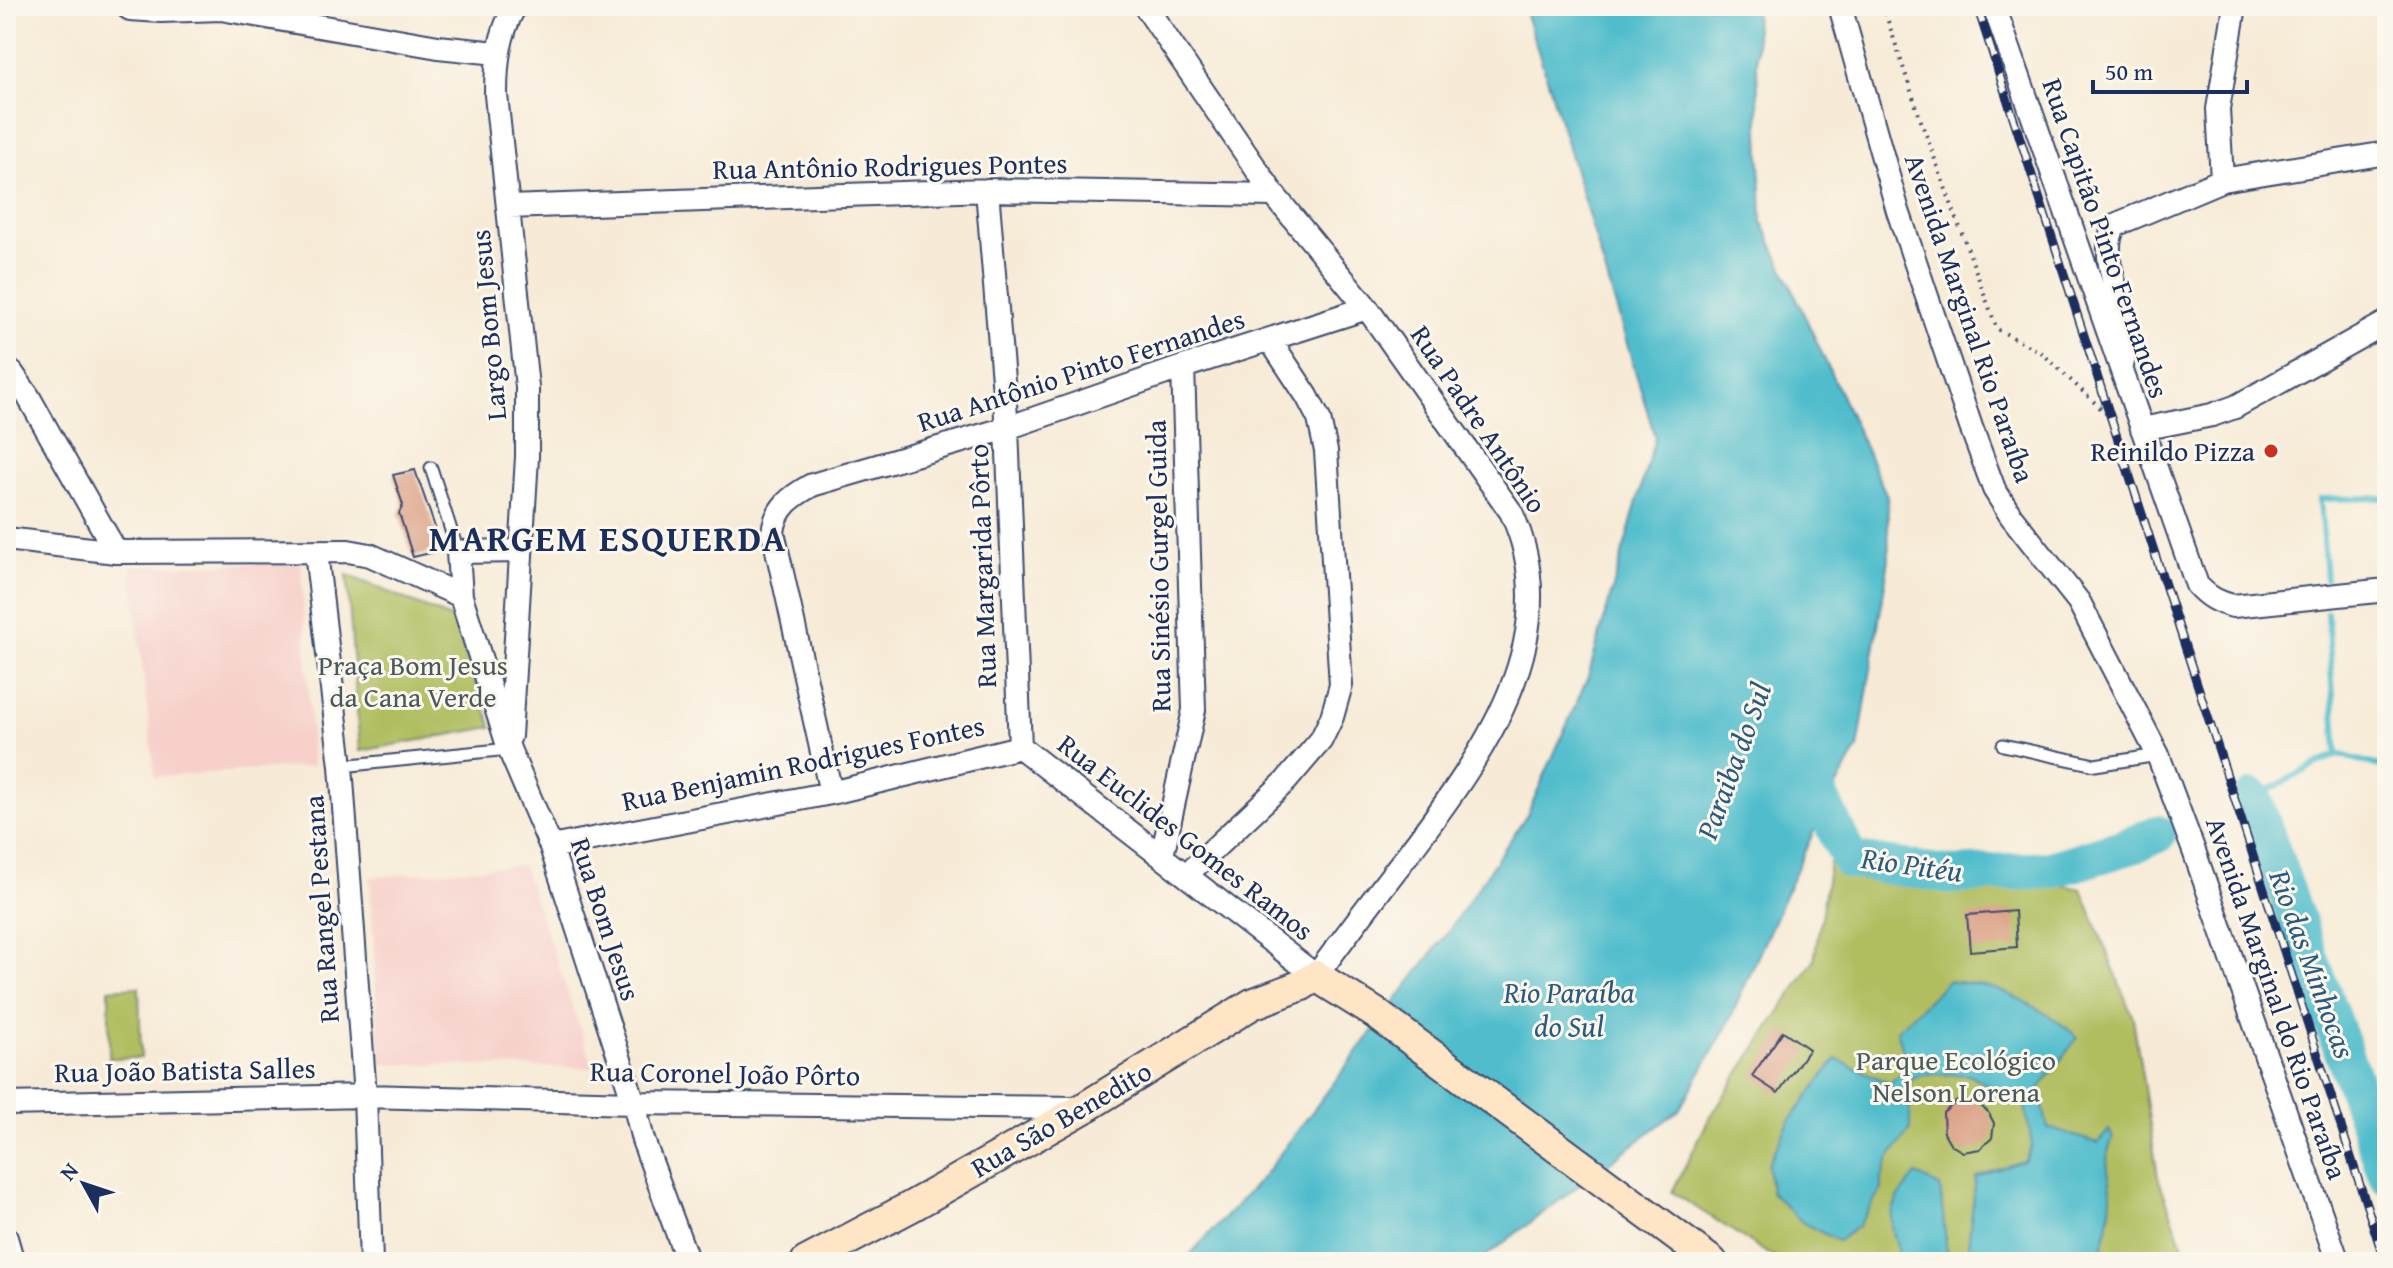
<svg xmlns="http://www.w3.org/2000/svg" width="2393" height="1268" font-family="'Gentium Book Plus',serif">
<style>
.built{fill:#f7d0cb}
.green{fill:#b0be61;stroke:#667660;stroke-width:2}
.water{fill:#51bdcc;stroke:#367695;stroke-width:2}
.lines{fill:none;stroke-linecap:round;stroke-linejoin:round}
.stream{stroke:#51bdcc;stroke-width:6}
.river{stroke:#51bdcc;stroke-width:38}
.building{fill:#d99b7f}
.lane-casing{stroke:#3c4b70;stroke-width:15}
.street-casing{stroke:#3c4b70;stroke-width:26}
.secondary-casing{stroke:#3c4b70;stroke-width:34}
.path{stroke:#3c4b70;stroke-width:4;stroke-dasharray:2 6;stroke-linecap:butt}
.lane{stroke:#fff;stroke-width:11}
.street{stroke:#fff;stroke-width:22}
.secondary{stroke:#fde5c5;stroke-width:30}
.rail-casing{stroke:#1b2f5e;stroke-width:9}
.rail{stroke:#fbf7ec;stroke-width:6;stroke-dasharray:18;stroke-linecap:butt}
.poi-dot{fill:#c8321e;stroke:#fbf7ec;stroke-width:3}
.labels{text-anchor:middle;stroke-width:6;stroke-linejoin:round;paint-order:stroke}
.street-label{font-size:28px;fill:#1b2f5e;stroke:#fbf7ec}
.poi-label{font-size:28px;fill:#1b2f5e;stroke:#fbf7ec;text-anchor:end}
.park-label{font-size:28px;fill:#485a5f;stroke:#fbf7ec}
.water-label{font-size:30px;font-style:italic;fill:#2b5a7f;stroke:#fbf7ec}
.district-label{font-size:36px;font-weight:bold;letter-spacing:2px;fill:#1b2f5e;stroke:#fbf7ec}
</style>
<rect width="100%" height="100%" fill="#fbf7ec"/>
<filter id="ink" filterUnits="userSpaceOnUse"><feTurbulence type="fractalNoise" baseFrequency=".0125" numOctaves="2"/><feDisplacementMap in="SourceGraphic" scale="16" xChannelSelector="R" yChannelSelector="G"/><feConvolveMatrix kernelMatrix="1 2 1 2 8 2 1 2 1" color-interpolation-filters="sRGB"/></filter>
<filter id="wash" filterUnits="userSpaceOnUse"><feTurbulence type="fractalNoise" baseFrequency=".006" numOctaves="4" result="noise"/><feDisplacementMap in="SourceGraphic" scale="32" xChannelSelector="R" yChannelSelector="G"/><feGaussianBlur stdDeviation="1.8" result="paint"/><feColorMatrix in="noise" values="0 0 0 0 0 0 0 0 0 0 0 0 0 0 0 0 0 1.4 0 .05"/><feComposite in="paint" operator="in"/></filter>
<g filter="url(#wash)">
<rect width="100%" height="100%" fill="#f7ebd7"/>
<path class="built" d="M301,563l12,203 -158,11 -24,-211z
M523,865l71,203 -214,-4 -10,-187z"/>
<path class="green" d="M347,575l106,44 39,108 -132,24z
M1830,862l82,7 61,-3 109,23 51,129 25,159 31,85h-408l-109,-70 38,-75 104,-157z
M139,987l2,71h-32v-69z"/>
<path class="water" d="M1523,6h232l7,216 125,274 2,63 -31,189 -34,60 -98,220 -47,82 -201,152h-295l78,-83 184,-243 82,-121 61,-138 67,-240 -106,-353z
M1948,981c12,2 25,1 37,5 32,8 68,30 93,51l-39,52 9,39 50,15 11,-13 4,8c-11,25 -3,31 -2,55 0,23 -6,47 -13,69h-132l10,-85 49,-17 7,-15 -8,-44 -22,-7 -31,-19 -43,-1 -18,5v51l-21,29 -7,19v11l-24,37 -20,15 -35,-18 -32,-31 -3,-28 21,-42 47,-63 53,24 19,-15 -11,-38z
M1916,1175l24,11 8,76h-25l-23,-7c-14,-39 -11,-49 16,-80z"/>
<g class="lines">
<path class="stream" d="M2326,579l-6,-80 67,-1
M2327,613l10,141
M2253,798l84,-44 50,14"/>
<path class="river" d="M1802,760l48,100 102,15 98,-5 82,-25 25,-11
M2253,798l134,377"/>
</g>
<g id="blocks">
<path class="building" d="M415,470l28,80 -30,7 -14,-44 4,-8 -10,-30z
M2015,911l2,36 -47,4 -3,-36z
M1783,1031l26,18 -31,44 -26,-17z
M1957,1101l19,1 12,10 6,11 -2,15 -12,11 -17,3 -12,-7 -7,-12 -1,-20z"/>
</g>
</g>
<g filter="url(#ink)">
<use href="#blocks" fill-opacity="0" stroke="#3c4b70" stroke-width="2"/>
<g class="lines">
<g class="lane-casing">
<path id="lane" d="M431,468l27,84
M2003,745l92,20 63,-10
M341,766l168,-17"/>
</g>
<g class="street-casing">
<path id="street" d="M126,6l4,3 31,2 60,-2 217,38 59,6
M1840,6l58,205 73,216 23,62 17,27 68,86 79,153 36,96 144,411
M1994,6l203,579c11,12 20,17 36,21l154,-16
M2222,180l-4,-71 17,-103
M987,190l20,238 13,319
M508,207l479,-17 287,5
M2122,366c3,-12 6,-26 4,-38 -5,-31 -28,-74 -11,-103l107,-45 165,-27
M6,369l6,4 16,23 88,156
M2142,429l70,-14 23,-8 152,-85
M6,539l110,13 232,-1 22,4 91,41
M521,551l-63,1 3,44 48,153 42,98 83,256 9,37 45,122
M316,552l25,214 24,330 6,166
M510,736l17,-279v-70l-31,-292c0,-34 3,-60 19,-89
M1020,747l296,229c30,-41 61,-82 92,-122 73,-97 162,-217 103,-342l-144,-204 -93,-113 -129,-189
M831,793l-58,-261c3,-25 19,-36 39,-47l195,-57 176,-61 184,-59
M551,847l280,-54 189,-46
M1162,856l32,-146 -11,-343
M1186,875l100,-94 35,-41 11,-23 9,-32 -15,-234 -7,-32 -12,-23 -37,-56
M6,1104l359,-8 269,7 448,5
M6,1238l7,24"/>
</g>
<g class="secondary-casing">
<path id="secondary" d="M806,1262l106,-56 172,-98 168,-104 50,-19 14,-9 59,37 337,249"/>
</g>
<path class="path" d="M1883,6l39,118 75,205 45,24 70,66"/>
<use href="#lane" class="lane"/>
<use href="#street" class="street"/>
<use href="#secondary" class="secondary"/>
<g class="rail-casing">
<path id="rail" d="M1977,6l408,1256"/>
</g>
<use href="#rail" class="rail"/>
</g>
</g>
<circle class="poi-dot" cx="2271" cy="451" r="8"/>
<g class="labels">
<g class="street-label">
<text transform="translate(890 166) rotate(-1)" y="10">Rua Antônio Rodrigues Pontes</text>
<text transform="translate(2106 238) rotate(71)" y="10">Rua Capitão Pinto Fernandes</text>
<text transform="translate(1970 318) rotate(71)" y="10">Avenida Marginal Rio Paraíba</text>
<text transform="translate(488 325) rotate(-95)" y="10">Largo Bom Jesus</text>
<text transform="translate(1081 370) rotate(-18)" y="10">Rua Antônio Pinto Fernandes</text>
<text transform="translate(1479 419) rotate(56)" y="10">Rua Padre Antônio</text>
<text transform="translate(982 566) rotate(-92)" y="10">Rua Margarida Pôrto</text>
<text transform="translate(1158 566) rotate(-91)" y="10">Rua Sinésio Gurgel Guida</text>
<text transform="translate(803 763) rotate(-12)" y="10">Rua Benjamin Rodrigues Fontes</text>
<text transform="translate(1186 837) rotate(38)" y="10">Rua Euclides Gomes Ramos</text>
<text transform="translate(321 909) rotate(-94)" y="10">Rua Rangel Pestana</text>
<text transform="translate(606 919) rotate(72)" y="10">Rua Bom Jesus</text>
<text transform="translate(2277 998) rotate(71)" y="10">Avenida Marginal do Rio Paraíba</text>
<text transform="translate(185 1070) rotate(-1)" y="10">Rua João Batista Salles</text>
<text transform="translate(725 1073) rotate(1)" y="10">Rua Coronel João Pôrto</text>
<text transform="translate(1061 1119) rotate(-30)" y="10">Rua São Benedito</text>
</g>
<g class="poi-label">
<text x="2255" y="461">Reinildo Pizza</text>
</g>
<g class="park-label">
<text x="413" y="675">Praça Bom Jesus<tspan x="413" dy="32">da Cana Verde</tspan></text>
<text x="1956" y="1070">Parque Ecológico<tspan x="1956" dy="32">Nelson Lorena</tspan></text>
</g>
<g class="water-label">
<text transform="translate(1734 761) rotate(-70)" y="10">Paraiba do Sul</text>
<text transform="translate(1912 865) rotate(8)" y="10">Rio Pitéu</text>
<text transform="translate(2312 964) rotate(70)" y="10">Rio das Minhocas</text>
<text x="1569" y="1003">Rio Paraíba<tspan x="1569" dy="34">do Sul</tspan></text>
</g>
<g class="district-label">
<text x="608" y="551">MARGEM ESQUERDA</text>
</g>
</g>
<rect width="2393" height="1268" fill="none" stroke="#fbf7ec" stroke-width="32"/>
<g transform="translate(84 1184) rotate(310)" stroke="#fbf7ec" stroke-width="6" paint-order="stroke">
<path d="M0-6L14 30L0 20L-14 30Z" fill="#1b2f5e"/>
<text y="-12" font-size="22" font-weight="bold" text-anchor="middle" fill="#1b2f5e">N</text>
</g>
<path d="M2093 80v12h154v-12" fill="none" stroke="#1b2f5e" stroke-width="4"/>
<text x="2105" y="80" font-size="24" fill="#1b2f5e" stroke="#fbf7ec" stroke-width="6" paint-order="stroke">50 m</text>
</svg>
